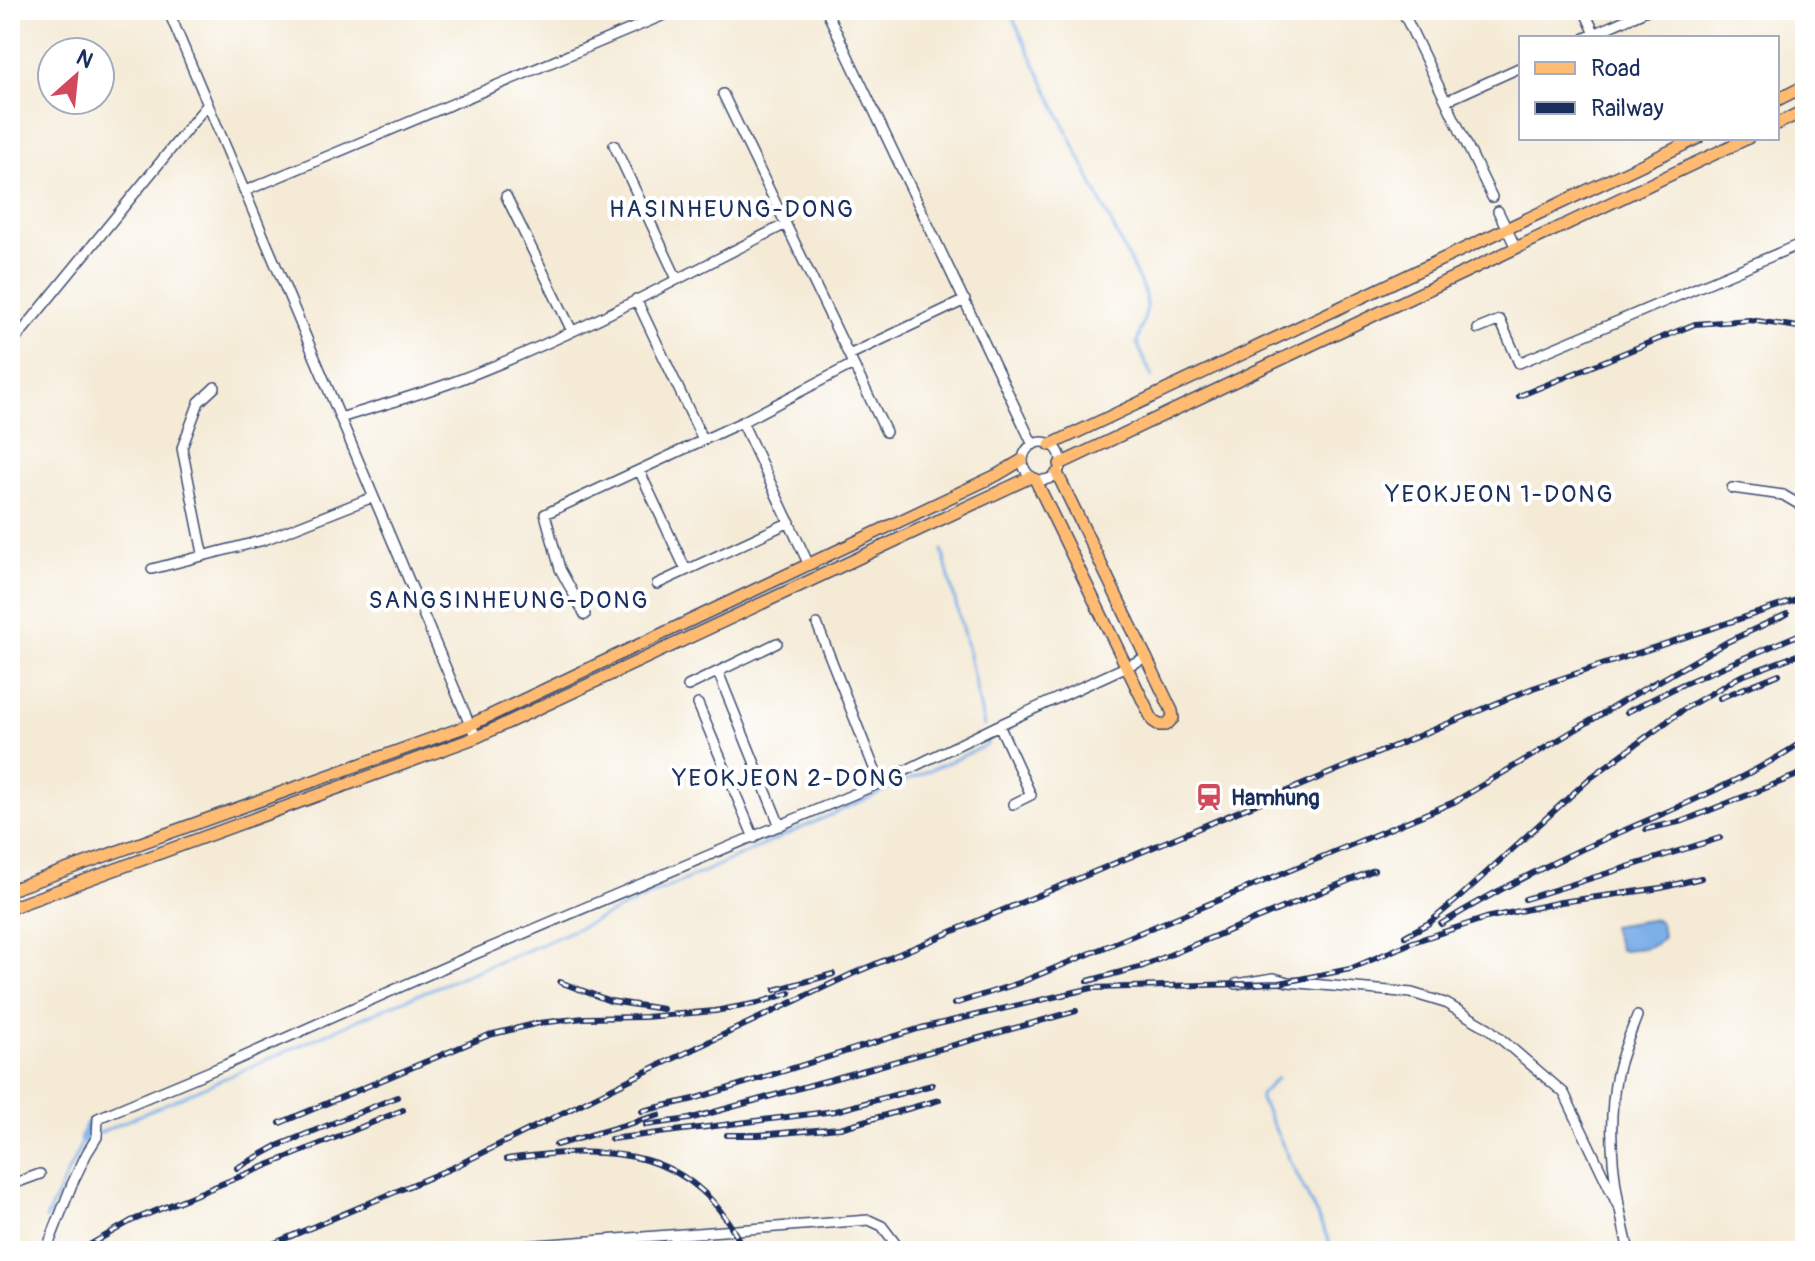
<svg xmlns="http://www.w3.org/2000/svg" width="1815" height="1261" font-family="Pangolin,sans-serif">
<style>
.water{fill:#7bafe8;stroke:#4b6fa3;stroke-width:2}
.lines{fill:none;stroke-linecap:round;stroke-linejoin:round}
.stream{stroke:#7bafe8;stroke-width:3}
.canal{stroke:#7bafe8;stroke-width:9}
.minor-casing{stroke:#3c4b70;stroke-width:12}
.major-casing{stroke:#3c4b70;stroke-width:14}
.minor{stroke:#fff;stroke-width:9}
.major{stroke:#ffbb71;stroke-width:11}
.rail-casing{stroke:#1b2f5e;stroke-width:6}
.rail{stroke:#fff;stroke-width:3;stroke-dasharray:9;stroke-linecap:butt}
.labels{text-anchor:middle;stroke-width:8;stroke-linejoin:round;paint-order:stroke}
.poi-label{font-size:22px;font-weight:bold;fill:#1b2f5e;stroke:#fff;text-anchor:start}
.neighbourhood-label{font-size:24px;letter-spacing:2px;fill:#1b2f5e;stroke:#fff}
</style>
<rect width="100%" height="100%" fill="#fff"/>
<filter id="ink" filterUnits="userSpaceOnUse"><feTurbulence type="fractalNoise" baseFrequency=".0125" numOctaves="2"/><feDisplacementMap in="SourceGraphic" scale="16" xChannelSelector="R" yChannelSelector="G"/><feConvolveMatrix kernelMatrix="1 2 1 2 8 2 1 2 1" color-interpolation-filters="sRGB"/></filter>
<filter id="wash" filterUnits="userSpaceOnUse"><feTurbulence type="fractalNoise" baseFrequency=".006" numOctaves="4" result="noise"/><feDisplacementMap in="SourceGraphic" scale="32" xChannelSelector="R" yChannelSelector="G"/><feGaussianBlur stdDeviation="1.8" result="paint"/><feColorMatrix in="noise" values="0 0 0 0 0 0 0 0 0 0 0 0 0 0 0 0 0 1.4 0 .05"/><feComposite in="paint" operator="in"/></filter>
<g filter="url(#wash)">
<rect width="100%" height="100%" fill="#f4ead5"/>
<path class="water" d="M1656,919l5,4 2,14c-11,14 -28,11 -43,13l-9,-24z"/>
<g class="lines">
<path class="stream" d="M1009,10l135,281 3,17 -10,35 15,34
M942,550l27,105 15,71
M1277,1078l-16,17v5l73,151
M46,1219l37,-79 309,-135 148,-60 447,-200 -1,-8"/>
<path class="canal" d="M83,1140l6,-15"/>
</g>
</g>
<g filter="url(#ink)">
<g class="lines">
<g class="minor-casing">
<path id="minor" d="M168,10l302,715 7,12
M826,10l207,435
M1402,10l90,187
M1584,10l11,24
M1585,38l62,-28
M723,94l163,338
M1446,101l75,-34
M614,145l63,134
M245,191l431,-181
M506,196l66,135
M1498,211l18,37
M636,299l67,141
M1478,329l22,-9 19,43 286,-121
M10,346l197,-241
M849,355l116,-55
M340,418c39,-12 78,-23 116,-37 114,-43 221,-102 330,-157
M742,422l67,143
M1023 461a19 19 0 1 1 38 0a19 19 0 1 1-38 0Z
M639,470l47,100
M1732,488l51,7 22,13
M203,553l-21,-105 17,-46 16,-15
M152,569l112,-29 109,-43
M657,584l133,-62
M585,615l-25,-46 -15,-55 197,-92 111,-58
M817,624l63,159
M718,672l62,154
M688,686l89,-43
M698,704l56,134
M999,725l32,70 -18,9
M1236,984l38,-6 14,4 124,11 33,10 43,25 76,65 54,113
M10,1185l30,-11
M674,1237l7,14
M46,1251l26,-67 15,-31 10,-16 1,-19 127,-53 236,-105 419,-177 119,-58 148,-68
M514,1251l9,-5 346,-26 13,6 19,25
M1629,1251c-14,-57 -24,-119 -12,-177 4,-20 13,-39 20,-58"/>
</g>
<g class="major-casing">
<path id="major" d="M1777,100l28,-14
M1777,124l28,-14
M1050,445l648,-307
M1060,464l688,-326
M1035,479l118,242 6,4h7l7,-7 -1,-7 -115,-238
M10,890l460,-165 527,-250 25,-15
M10,908l467,-171 554,-260"/>
</g>
<use href="#minor" class="minor"/>
<use href="#major" class="major"/>
<g class="rail-casing">
<path id="rail" d="M1519,396l176,-72 55,-4 55,8
M1649,687l78,-45 60,-28
M1720,698l59,-24
M1627,712l56,-28 122,-52
M1646,829l37,-8 122,-49
M1525,899l195,-61
M1441,924c44,-27 90,-51 137,-73 76,-35 157,-64 227,-111
M1405,936l24,-13 32,-27 128,-117 95,-70 55,-32 66,-25
M1088,981l55,-15 231,-96
M560,982l50,19 53,8
M775,990l58,-16
M954,1004l65,-21 435,-181 203,-121
M642,1111l52,-12 227,-71 171,-40 188,-5 70,-14 63,-27 73,-24 75,-16 100,-14 40,-10
M280,1123l209,-88 50,-12 45,-5 61,-1 70,-6 43,-8 32,-10
M646,1125l43,-6 387,-108
M727,1135h31l82,-7 99,-28
M611,1139l224,-28 97,-26
M556,1145l103,-30
M507,1159c102,-14 189,-14 237,92
M237,1168l40,-22 120,-49
M79,1251l52,-30 272,-111
M256,1251l198,-84 193,-96 205,-97 113,-48 568,-238 272,-91"/>
</g>
<use href="#rail" class="rail"/>
</g>
</g>
<defs>
<g id="station-bare" transform="scale(2.16)"><path d="M-3-6H3Q5-6 5-4V2Q5 4 3 4L4.5 6H3L1.5 4h-3L-3 6H-4.5L-3 4Q-5 4-5 2V-4Q-5-6-3-6ZM-3.5-4v3h7v-3ZM-3.5 1v1.5H-2V1ZM2 1v1.5H3.5V1Z" fill="#d1495b" stroke="#fff" stroke-width="2.5" paint-order="stroke"/></g>
</defs>
<g fill-rule="evenodd">
<use href="#station-bare" x="1209" y="797"/>
</g>
<g class="labels">
<g class="poi-label">
<text x="1231" y="805">Hamhung</text>
</g>
<g class="neighbourhood-label">
<text x="732" y="217">HASINHEUNG-DONG</text>
<text x="1500" y="502">YEOKJEON 1-DONG</text>
<text x="509" y="608">SANGSINHEUNG-DONG</text>
<text x="789" y="786">YEOKJEON 2-DONG</text>
</g>
</g>
<rect width="1815" height="1261" fill="none" stroke="#fff" stroke-width="40"/>
<rect x="1519" y="36" width="260" height="104" fill="#ffffff" stroke="#a4acbf" stroke-width="2"/>
<rect x="1535" y="62" width="40" height="12" fill="#ffbb71" stroke="#a4acbf" stroke-width="2"/>
<text x="1591" y="76" font-size="24" fill="#1b2f5e">Road</text>
<rect x="1535" y="102" width="40" height="12" fill="#1b2f5e" stroke="#a4acbf" stroke-width="2"/>
<text x="1591" y="116" font-size="24" fill="#1b2f5e">Railway</text>
<g transform="translate(76 76) rotate(27)"><circle r="38" fill="#ffffff" stroke="#a4acbf" stroke-width="2"/>
<path d="M0-6L14 30L0 20L-14 30Z" fill="#d1495b"/>
<text y="-12" font-size="22" font-weight="bold" text-anchor="middle" fill="#1b2f5e">N</text>
</g>
</svg>
